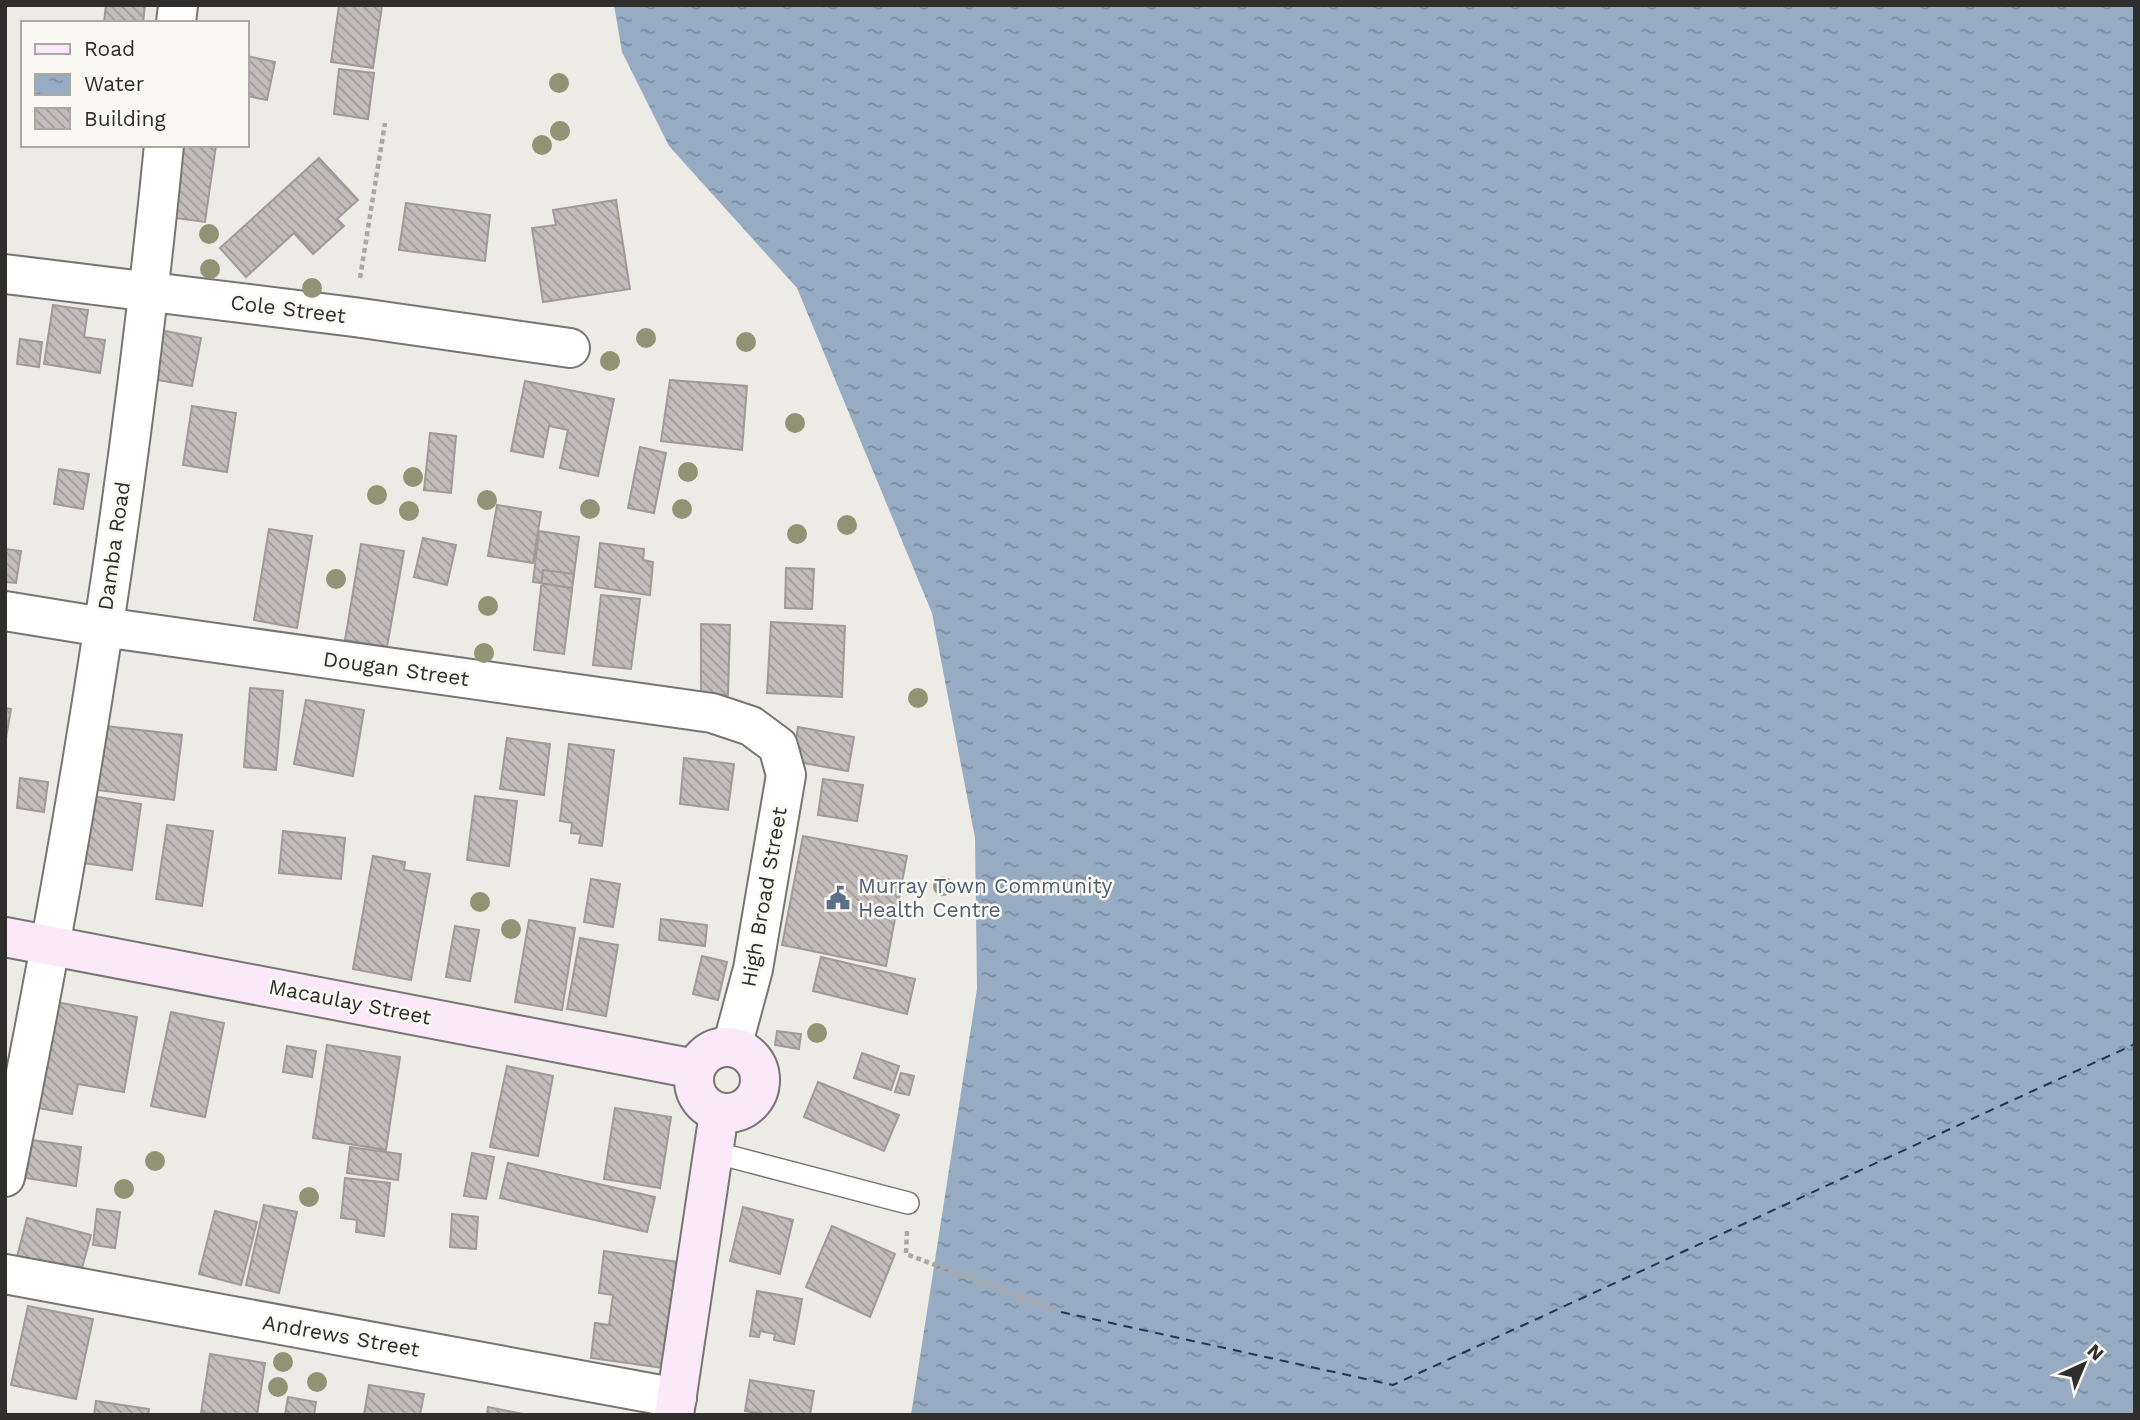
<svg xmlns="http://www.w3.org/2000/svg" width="2140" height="1420" font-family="'Work Sans',sans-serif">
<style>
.water{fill:url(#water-ripples)}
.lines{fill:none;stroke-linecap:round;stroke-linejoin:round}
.ferry{stroke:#19375b;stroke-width:2;stroke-dasharray:9 7;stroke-linecap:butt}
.building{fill:url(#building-back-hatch);stroke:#a09998;stroke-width:2}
.lane-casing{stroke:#777571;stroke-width:24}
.street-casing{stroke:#777571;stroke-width:42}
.secondary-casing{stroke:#777571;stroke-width:42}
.path{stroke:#aaa8a4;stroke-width:4.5;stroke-dasharray:5 3.5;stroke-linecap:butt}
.lane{stroke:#fff;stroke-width:21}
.street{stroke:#fff;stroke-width:38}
.secondary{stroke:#fbe9f9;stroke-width:38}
.tree{fill:#929375}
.labels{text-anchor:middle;stroke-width:5;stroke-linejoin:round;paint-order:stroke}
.street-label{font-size:21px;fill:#2f2e2c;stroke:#fbf9f3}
.service-label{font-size:21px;fill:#4e5e75;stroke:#fbf9f3;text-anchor:start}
</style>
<defs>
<pattern id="water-ripples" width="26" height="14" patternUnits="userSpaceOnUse" patternTransform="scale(1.75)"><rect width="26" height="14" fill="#97abc3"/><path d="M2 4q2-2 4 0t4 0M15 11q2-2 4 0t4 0" fill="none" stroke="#7c8c9f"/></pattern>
<pattern id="building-back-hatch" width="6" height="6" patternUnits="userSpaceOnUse" patternTransform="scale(1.75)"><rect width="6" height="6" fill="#c3bcbc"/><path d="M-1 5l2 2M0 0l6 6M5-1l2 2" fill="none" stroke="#9f9999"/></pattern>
</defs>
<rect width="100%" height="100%" fill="#edebe6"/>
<path class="water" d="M614,5h1521v1410h-1224l66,-426 -2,-151 -43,-225 -135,-325 -128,-142 -47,-94z"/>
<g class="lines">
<path class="ferry" d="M1061,1312l332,73 742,-341"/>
</g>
<path class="building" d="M106,5h39l-2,18h-39z
M339,5l43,1 -9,62 -42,-6z
M247,56l28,6 -8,38 -20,-4z
M339,69l35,4 -6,46 -34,-5z
M177,145h39l-11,77 -38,-5z
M319,158l39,42 -21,19 7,7 -31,28 -19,-21 -48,44 -26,-29z
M616,200l14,89 -87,13 -11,-74 24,-3 -3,-15z
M406,203l84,12 -5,46 -86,-11z
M53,305l35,5 -4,27 21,3 -5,33 -56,-9z
M150,328l51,10 -9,48 -51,-9z
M20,339l22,3 -3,25 -22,-3z
M670,380l77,6 -5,64 -81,-9z
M525,381l89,18 -16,77 -38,-8 8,-38 -19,-4 -6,31 -32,-6z
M192,406l44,7 -9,59 -44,-7z
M430,433l26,3 -5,57 -27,-3z
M640,447l26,6 -12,60 -26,-5z
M59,469l30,5 -6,35 -29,-5z
M497,505l44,7 -8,51 -45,-7z
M269,529l43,7 -15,92 -43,-8z
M539,531l40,6 -7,51 -39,-6z
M423,538l33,7 -9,40 -33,-8z
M600,543l44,6 -1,11 10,2 -3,33 -55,-8z
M361,544l43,7 -17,96 -42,-7z
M5,549l16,2 -5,32 -11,-1z
M786,568l28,1 -2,40 -27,-1z
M543,570l31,4 -10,80 -30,-4z
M601,595l39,4 -9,70 -38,-4z
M771,622l74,4 -3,71 -75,-4z
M701,624l29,1 -2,70 -27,-1z
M250,688l33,3 -7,79 -32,-3z
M306,700l58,10 -11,66 -59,-12z
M5,708l6,1 -5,29h-1z
M97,725l85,10 -8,65 -85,-11z
M798,727l56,10 -6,34 -56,-10z
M507,738l43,6 -6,51 -44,-6z
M569,744l45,6 -12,96 -23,-3 2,-9 -10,-1 1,-10 -12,-2z
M684,758l50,6 -6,46 -48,-6z
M20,778l28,4 -4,30 -27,-4z
M823,779l40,6 -6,36 -39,-6z
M92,796l49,8 -9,66 -49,-7z
M475,796l42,5 -8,65 -42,-6z
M167,825l46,6 -11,75 -46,-7z
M283,831l62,7 -4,41 -62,-6z
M803,836l104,20 -21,110 -104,-21z
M373,856l32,6 -1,8 26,4 -19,106 -58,-11z
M591,879l29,5 -7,43 -29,-5z
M661,919l46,6 -2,21 -46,-6z
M529,920l46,8 -13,82 -47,-8z
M455,926l24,4 -9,51 -24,-4z
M580,938l38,7 -12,71 -39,-7z
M702,956l25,6 -9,38 -25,-6z
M821,957l94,22 -8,35 -94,-23z
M56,1002l81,15 -13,75 -46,-8 -6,30 -34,-6z
M171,1012l53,11 -19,94 -54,-11z
M777,1031l24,3 -2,15 -24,-4z
M327,1045l73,12 -14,93 -73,-12z
M287,1046l29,5 -4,26 -29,-5z
M862,1053l37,13 -8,24 -37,-12z
M507,1066l46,10 -15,80 -48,-9z
M901,1073l13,3 -5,19 -14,-3z
M818,1082l81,33 -15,36 -80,-34z
M615,1108l56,9 -11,71 -56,-9z
M32,1140l49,7 -5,39 -50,-8z
M350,1147l51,7 -3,26 -51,-7z
M472,1153l22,4 -8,42 -22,-3z
M508,1163l147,34 -8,35 -147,-34z
M345,1178l45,5 -6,53 -28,-4 1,-12 -16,-2z
M264,1205l33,7 -18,81 -33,-8z
M743,1207l50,13 -13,54 -50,-13z
M97,1209l23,3 -5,36 -22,-3z
M215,1211l42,11 -16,63 -42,-11z
M452,1214l26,3 -2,32 -26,-2z
M27,1218l64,17 -12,44 -63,-18z
M832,1226l63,28 -25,63 -64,-30z
M604,1251l81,12 -14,106 -80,-11 4,-35 14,2 4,-30 -14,-2z
M757,1291l45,8 -8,45 -20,-4 1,-6 -15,-3 -1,6 -9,-1z
M28,1306l65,13 -17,80 -65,-14z
M210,1354l55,9 -8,52 -56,-2z
M750,1380l64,11 -4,24h-41l-24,-4z
M369,1385l55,9 -4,21h-56z
M288,1397l28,5 -2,13h-29z
M96,1401l53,8 -1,6h-54z
M488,1407l40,8h-41z"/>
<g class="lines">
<g class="lane-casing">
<path id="lane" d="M713,1152l195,51"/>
</g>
<g class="street-casing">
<path id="street" d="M176,23l2,-18
M5,274l349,43 216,31
M5,611l98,16 609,86 39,13 27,20 8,29 -33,194 -21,78
M5,1177c70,-340 125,-685 159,-1032
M5,1274l672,124"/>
</g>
<g class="secondary-casing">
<path id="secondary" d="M5,937l690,132
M694 1080a33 33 0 1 1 66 0a33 33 0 1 1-66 0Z
M674,1415l45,-302"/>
</g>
<path class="path" d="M360,278l25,-155
M907,1231l-1,23 155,58"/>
<use href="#lane" class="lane"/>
<use href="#street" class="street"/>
<use href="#secondary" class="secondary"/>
</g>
<g class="tree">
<circle cx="559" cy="83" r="10"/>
<circle cx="560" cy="131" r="10"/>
<circle cx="542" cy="145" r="10"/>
<circle cx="209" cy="234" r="10"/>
<circle cx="210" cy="269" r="10"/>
<circle cx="312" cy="288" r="10"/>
<circle cx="646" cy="338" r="10"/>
<circle cx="746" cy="342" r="10"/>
<circle cx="610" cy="361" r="10"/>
<circle cx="795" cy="423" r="10"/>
<circle cx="688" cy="472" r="10"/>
<circle cx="413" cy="477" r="10"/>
<circle cx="377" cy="495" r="10"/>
<circle cx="487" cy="500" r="10"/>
<circle cx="590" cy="509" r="10"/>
<circle cx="682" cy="509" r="10"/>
<circle cx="409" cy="511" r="10"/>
<circle cx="847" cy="525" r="10"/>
<circle cx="797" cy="534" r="10"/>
<circle cx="336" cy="579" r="10"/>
<circle cx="488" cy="606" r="10"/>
<circle cx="484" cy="653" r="10"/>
<circle cx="918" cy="698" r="10"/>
<circle cx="943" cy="886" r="10"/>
<circle cx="480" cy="902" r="10"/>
<circle cx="511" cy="929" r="10"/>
<circle cx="817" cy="1033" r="10"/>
<circle cx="155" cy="1161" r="10"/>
<circle cx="124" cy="1189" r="10"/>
<circle cx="309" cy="1197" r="10"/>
<circle cx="283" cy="1362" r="10"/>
<circle cx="317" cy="1382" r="10"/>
<circle cx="278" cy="1387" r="10"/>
</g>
<defs>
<g id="civic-bare" transform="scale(1.89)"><path d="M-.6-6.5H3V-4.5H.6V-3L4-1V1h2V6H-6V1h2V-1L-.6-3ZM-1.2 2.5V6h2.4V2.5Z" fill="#5c6f8a" stroke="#fbf9f3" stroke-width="2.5" paint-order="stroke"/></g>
</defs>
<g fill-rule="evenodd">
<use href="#civic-bare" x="838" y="898"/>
</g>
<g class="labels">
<g class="street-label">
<text transform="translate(288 309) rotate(7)" y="7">Cole Street</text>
<text transform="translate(114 546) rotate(-82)" y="7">Damba Road</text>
<text transform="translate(396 669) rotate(8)" y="7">Dougan Street</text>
<text transform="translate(764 897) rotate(-80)" y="7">High Broad Street</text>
<text transform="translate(350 1002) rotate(11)" y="7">Macaulay Street</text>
<text transform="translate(341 1336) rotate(10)" y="7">Andrews Street</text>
</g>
<g class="service-label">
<text x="858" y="893">Murray Town Community<tspan x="858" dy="24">Health Centre</tspan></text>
</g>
</g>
<rect width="2140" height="1420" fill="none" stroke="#2f2e2c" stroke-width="14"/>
<rect x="21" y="21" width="228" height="126" fill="#fbf9f3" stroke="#a9a8a3" stroke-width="2"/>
<rect x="35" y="44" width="35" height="10" fill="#fbe9f9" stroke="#a9a8a3" stroke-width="2"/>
<text x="84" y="56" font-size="21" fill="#2f2e2c">Road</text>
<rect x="35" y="74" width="35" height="21" fill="url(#water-ripples)" stroke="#a9a8a3" stroke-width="2"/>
<text x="84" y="91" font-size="21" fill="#2f2e2c">Water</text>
<rect x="35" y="108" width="35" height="21" fill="url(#building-back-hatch)" stroke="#a9a8a3" stroke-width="2"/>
<text x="84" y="126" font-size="21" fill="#2f2e2c">Building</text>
<g transform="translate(2084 1364) rotate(44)" stroke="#fbf9f3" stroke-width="5" paint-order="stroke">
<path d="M0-5L12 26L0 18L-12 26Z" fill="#2f2e2c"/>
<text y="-10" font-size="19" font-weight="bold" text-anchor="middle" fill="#2f2e2c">N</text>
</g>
</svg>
